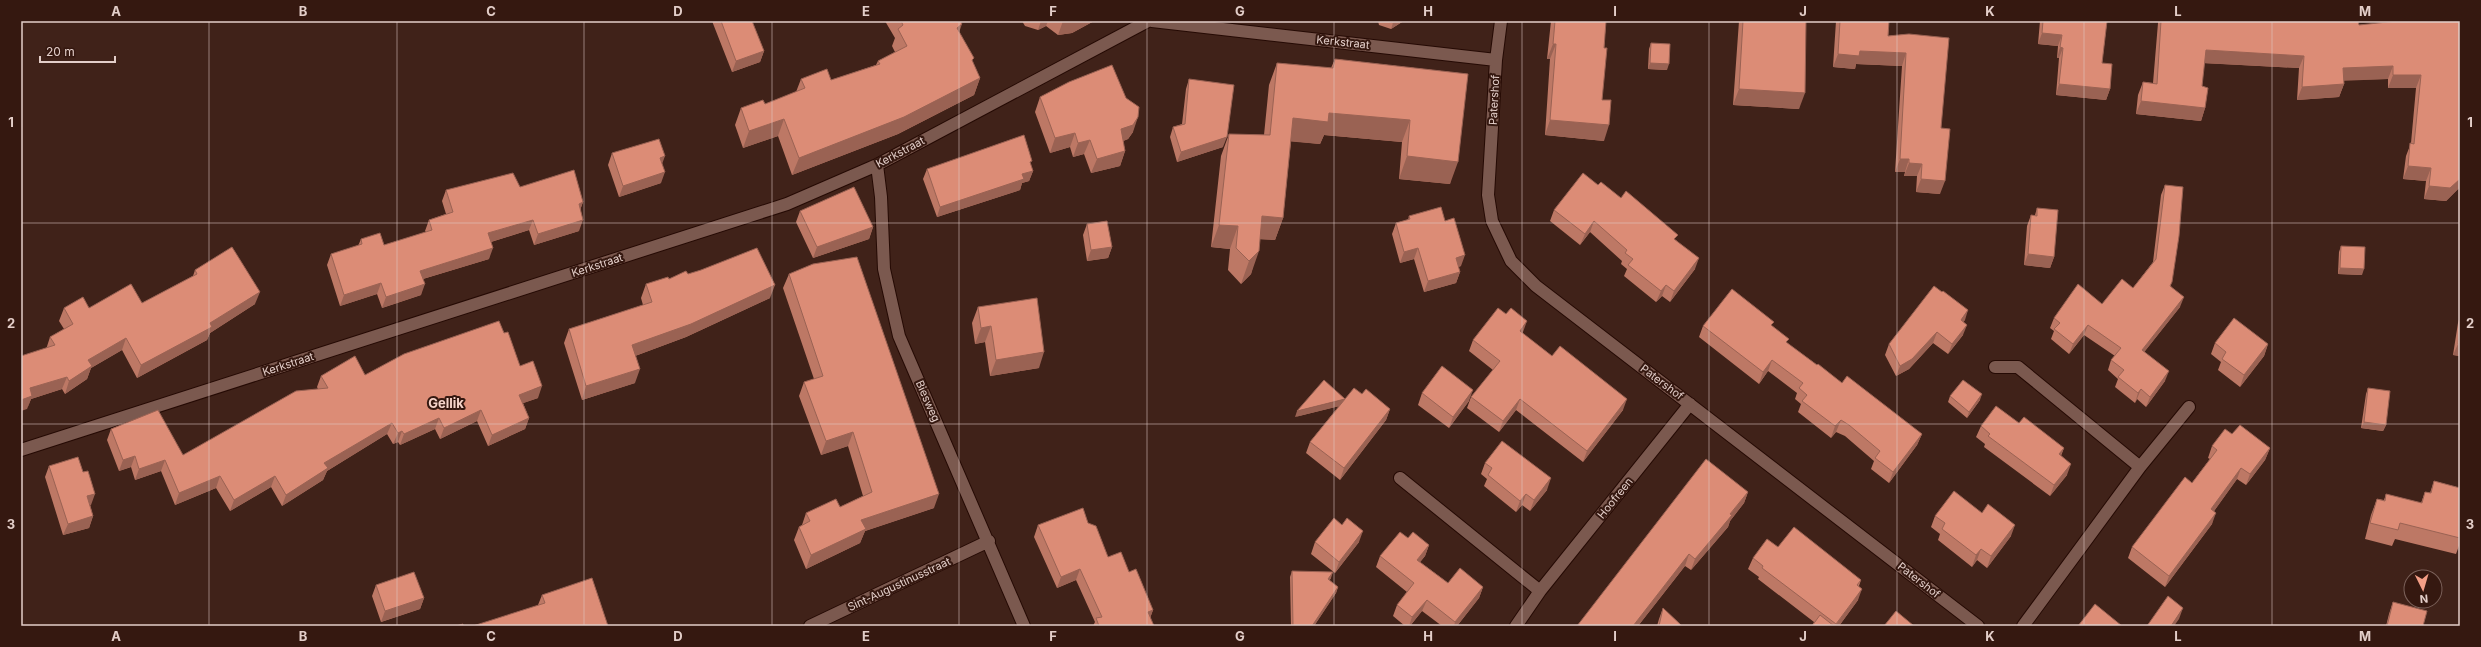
<svg xmlns="http://www.w3.org/2000/svg" width="2481" height="647" font-family="Inter,sans-serif">
<style>
.lines{fill:none;stroke-linecap:round;stroke-linejoin:round}
.minor-casing{stroke:#250a04;stroke-width:14}
.minor{stroke:#7b594f;stroke-width:12}
.wall{fill:#bd7865}
.shaded-wall{fill:#9a6253}
.building{fill:#dc8c76;stroke:#9a6253}
.grid{fill:none;stroke:#e3cec9;stroke-width:1;stroke-opacity:0.55}
.labels{text-anchor:middle;stroke-width:4;stroke-linejoin:round;paint-order:stroke}
.street-label{font-size:11px;fill:#e3cec9;stroke:#351810}
.quarter-label{font-size:13px;font-weight:bold;fill:#f6d4ca;stroke:#351810}
.neatline{fill:none;stroke:#e3cec9;stroke-width:1.5}
.grid-label{font-size:13px;text-anchor:middle;font-weight:bold;fill:#e3cec9}
</style>
<rect width="100%" height="100%" fill="#402219"/>
<g class="lines">
<g class="minor-casing">
<path id="minor" d="M1152,21l344,39
M1501,21l-5,39 -8,135 4,26 19,40 25,25 442,340
M877,165l4,32 3,72 15,67 125,290
M1995,367h23l122,100
M21,450l766,-246 90,-39 271,-144
M1400,478l140,113
M810,626l179,-85
M1516,626l24,-35 150,-187
M2023,626l117,-159 49,-60"/>
</g>
<use href="#minor" class="minor"/>
</g>
<path class="wall" d="M712,21h40l12,30 -4,11 -28,10z
M885,21h75l-1,11 21,46 -6,17 -76,39 -106,41 -14,-39 -35,12 -8,-23 6,-17 24,-4 31,-12 5,-13 30,1 45,-15 2,-4 17,-9 -3,-6 3,-8z
M1022,21h72l-22,12 -14,2 -12,-9 -8,4 -13,-4z
M1378,21h24v1l-11,7 -12,-4z
M1551,21h55l-2,27 -2,52 2,41 -59,-6 5,-76h-3z
M1739,21h67l-7,88 -66,-4z
M1836,21h53l-1,15 21,-2 32,94 -1,66 -24,-2 1,-16h-13l1,-4h-10l7,-106 -46,-2 -1,5 -22,-2z
M2040,21h67l-5,42 8,26 -4,11 -50,-5 3,-37h-2l1,-12 -20,-2z
M2158,21h200l1,4 33,-3v-1h68v166l-14,14 -22,-2 2,-18 -23,-2 3,-23 5,-13 5,-55h-28v-9l-45,1 1,4 -5,13 -42,3 2,-32 -95,-5 -2,23 3,22 -4,13 -65,-7 2,-19 5,-13 10,1 5,-60z
M1651,43l16,27 -19,-1 1,-20z
M1335,59l133,15 -18,110 -51,-5 3,-37 -78,-7 -4,9 -29,-3 -8,77 -8,22 -15,-1 -9,35 -10,10 -13,-14 2,-21 -19,-2 10,-91 8,-22 35,1 5,-50 8,-22 54,5z
M1189,79l34,68 -46,15 -7,-25 3,-10 9,-3 4,-35z
M1040,97l93,35 -5,7 -5,2 2,10 -5,15 -29,7 -7,-19 -11,3 -3,-10 -20,6 -15,-41z
M612,153l50,11 -1,19 -42,14 -11,-32z
M1030,164l3,7 -4,10 -7,2 -2,7 -83,27 -14,-38 4,-10z
M2165,185l6,101 9,21 -36,45 21,29 -19,26 -9,-8 -2,4 -20,-16 3,-8 -10,-9 3,-10 4,-4 -31,-21 -15,19 -18,-15 3,-8 -4,-3 4,-10 48,-14 31,-16 20,-26 8,-67z
M520,187l63,15 -3,8 -1,21 -45,14 -5,-15 -38,12 -2,17 -66,20 -2,16 -39,13 -5,-14 -37,12 -13,-41 4,-11 27,-8 3,-7 23,6 42,-13 -1,-1 4,-11 17,-6 -4,-13 4,-11z
M2037,208l17,49 -4,11 -26,-3 3,-39 4,-11h4z
M1554,210l122,30 19,29 -25,33 -8,-6 -6,6 -32,-26 3,-7 -6,-5 1,-3 -32,-29 -10,13 -30,-24z
M800,211l73,16 -4,12 -56,19 -17,-36z
M1409,216l36,5 16,45 -3,1 2,5 -4,11 -32,9 -10,-33 -14,4 -8,-29 4,-11 12,-3z
M1087,224l25,23 -4,11 -21,3 -4,-26z
M2341,246l21,29 -24,-1 1,-22z
M195,270l60,34 -45,29 -3,7 -70,38 -15,-28 -31,18 -4,11 -22,15 -3,-5 -31,10 -4,10 23,-72 14,-8 -5,-8 5,-13h25l53,-5 51,-27z
M688,274l82,24 -84,39 -51,19v27l-53,17 -18,-57 5,-14 74,-24 -2,-7 5,-14z
M789,274l145,234 -69,23 -5,12 -54,26 -12,-29 5,-13 3,-2 4,-12 34,-6 23,-11 -15,-50 -27,9 -22,-59 5,-14 10,-3 -31,-91z
M978,307l61,61 -49,8 -5,-34 -10,2 -3,-21z
M1506,314l17,18 -1,1 30,23 71,54 -40,52 -67,-52 -17,22 -32,-24 4,-11 22,-27 -24,-19 4,-11z
M2460,316v40l-7,-1 5,-32z
M1965,320l-2,2v13l-15,19 -15,-11 -24,26 -13,7 -11,-21 4,-11z
M1703,326h69l15,17 30,22 25,18 80,51 -5,11 -28,38 -18,-14 3,-8 -29,-25 -9,-4 -5,6 -33,-26 3,-8 -6,-5 2,-6 -29,-22 -9,13 -60,-47z
M504,333l16,33 18,32 -15,5 6,15 -4,11 -37,17 -11,-25 -37,18 -5,-10 -35,16 -2,-3 -5,2 -6,-10 -60,37 -4,9 -41,26 -11,-19 -41,24 -14,-23 -41,17 -14,-34 -26,9 -4,-13 -12,4 -12,-31 4,-11 72,26 135,-66 -1,-2 4,-11 44,-1z
M2215,343l53,1 -4,12 -24,31 -22,-17 3,-8 -10,-8z
M2368,388l18,37 -3,6 -22,-3 5,-34z
M1422,393l47,8 -20,27 -31,-23z
M1362,394l28,15 -4,11 -46,60 -34,-27 4,-11 29,-36 -44,11 50,-18z
M1950,396l30,4 -13,18 -19,-16z
M2019,423l45,25 -3,8 6,19 -17,21 -66,-49 1,-3 -9,-7 5,-11z
M2232,434l38,14 -5,12 -19,25 -9,-6 -23,32 -2,13 -47,63 -37,-29 4,-11 60,-64 18,-24 -2,-1 4,-12z
M1485,463l62,27 -17,21 -8,-6 -6,7 -32,-26 3,-7 -6,-5z
M49,466l42,39h-1l3,11 -4,12 -26,7 -18,-58z
M2434,481l26,7v55l-4,11 -61,-15 -3,7 -27,-7 6,-24 6,-16 7,1 2,-6 35,9 4,-11 5,1z
M1748,492l-4,11 -14,18 -2,6 -37,43 -6,-4 -47,60h-61z
M1935,516l76,20 -24,32 -10,-8 -5,7 -34,-27 2,-6 -9,-7z
M1088,523l20,34 21,15 24,38 -3,8 4,8h-61l2,-4 -19,-42 -19,8 -23,-51 4,-12z
M1408,538l21,7 -4,11 -5,6 28,21 35,4 -4,11 -22,28h-15l-20,-15 -12,15h-5l-12,-10 4,-11 10,-13 -31,-25 4,-11z
M1315,542h44l-24,31 -24,-19z
M1778,547l83,33 -2,6 -1,14 -19,26h-27l2,-4 -56,-43 1,-2 -11,-8 5,-11z
M1292,571l39,7 -2,3 9,6 -2,6 -22,33h-23l-1,-49z
M376,585l48,13 -4,11 -39,13 -9,-26z
M542,595l66,31 -70,-21z
M2393,602l30,24h-37l3,-12z
M1663,608l19,18h-25l2,-7z"/>
<path class="shaded-wall" d="M1041,21h7l-2,5 -8,4z
M1063,21h31l-22,12 -14,2z
M1396,21h6v1l-11,7 2,-6z
M962,24l-6,17 1,-13z
M2042,33l20,2 -4,11 -20,-2z
M1553,44h3l-6,15h-3z
M2060,47l3,1 -4,10h-2z
M2206,50l98,6 -5,12 -98,-5z
M764,51l-4,11 -28,10 4,-11z
M1860,51l46,2 -4,13 -46,-2 -1,5 -22,-2 5,-13z
M1650,63l19,1 -2,6 -19,-1z
M2393,66l-5,13 -49,2 4,-13z
M2393,75h28l-5,13h-28z
M980,78l-6,17 -76,39 -106,41 7,-17z
M2059,84l51,5 -4,11 -50,-5z
M2344,84l-5,13 -42,3 5,-13z
M1739,89l66,4 -6,16 -66,-4z
M2141,101l64,7 -4,13 -65,-7z
M1329,113l81,7 -8,22 -78,-7 -4,9 -35,-3 8,-23z
M1138,117l-5,15 -5,7 -12,5 5,-15z
M784,119l-6,17 -35,12 6,-17z
M1550,120l59,5 -5,16 -59,-6z
M1075,133l-5,14 -20,6 5,-15z
M1227,137l-4,10 -46,15 4,-10z
M1090,140l-6,14 -11,3 5,-14z
M1125,151l-5,15 -29,7 6,-14z
M665,156l-4,11 -1,-9z
M1407,156l51,6 -8,22 -51,-5z
M1900,159h9l-4,13h-10z
M1909,163l13,1 -5,12h-13z
M2408,166l23,2 -5,13 -23,-2z
M1033,171l-4,10 -7,2 -2,7 -83,27 3,-10 82,-33z
M665,172l-4,11 -42,14 4,-11z
M1921,179l24,2 -5,13 -24,-2z
M2460,179v8l-14,14 -22,-2 5,-13z
M583,202l-4,11v-9z
M1262,216l21,2 -8,22 -21,-1z
M533,220l-4,10 -45,14 4,-11z
M583,220l-4,11 -45,14 4,-11z
M1594,221l-4,11 -10,13 5,-11z
M1219,225l19,1 -8,23 -19,-2z
M873,227l-4,12 -56,19 4,-11z
M1112,247l-4,11 -21,3 4,-11z
M493,248l-4,11 -73,22 4,-10z
M1418,248l-4,11 -14,4 4,-11z
M1259,251l-8,23 -10,10 8,-23z
M2028,254l26,3 -4,11 -26,-3z
M1465,255l-4,11 -9,3 4,-11z
M1699,258l-4,11 -25,33 4,-11z
M2340,268l24,1 -2,6 -24,-1z
M1460,272l-4,11 -32,9 4,-11z
M381,283l-4,11 -37,12 4,-11z
M425,284l-4,11 -39,13 4,-11z
M775,285l-5,13 -84,39 -59,22 5,-14z
M1666,285l-4,11 -6,6 5,-11z
M260,292l-5,12 -45,29 -3,7 -70,38 4,-13 69,-42z
M2184,297l-4,10 -42,53 4,-10z
M1968,310l-3,10 -8,10 4,-10z
M1527,321l-4,11 -7,10 4,-11z
M1967,325l-4,10 -15,19 4,-10z
M2088,325l-4,10 -15,19 4,-10z
M991,326l-6,16 -10,2 6,-16z
M1937,332l-4,11 -24,26 -13,7 4,-10z
M126,338l-4,12 -31,18 -4,11 -22,15 4,-13 19,-21z
M2268,344l-4,12 -24,31 4,-12z
M2458,344h2v12l-7,-1z
M1044,352l-5,16 -49,8 6,-16z
M1772,360l-4,11 -9,13 4,-12z
M640,369l-5,14 -53,17 4,-14z
M2169,371l-4,10 -19,26 4,-10z
M67,377l-5,12 -31,10 -4,10 -6,2v-11l9,-12z
M542,386l-4,12 -23,8 4,-11z
M2141,389l-4,10 -2,4 3,-10z
M1473,390l-4,11 -20,27 4,-11z
M1982,394l-2,6 -13,18 2,-6z
M1346,399l-2,6 -49,12 2,-6z
M1520,399l-4,11 -17,22 4,-11z
M1627,399l-4,11 -40,52 4,-11z
M1390,409l-4,11 -46,60 4,-12z
M481,410l-4,11 -37,18 4,-11z
M439,418l-4,11 -35,16 4,-11z
M529,418l-4,11 -37,17 4,-11z
M1841,420l-5,12 -5,6 4,-12z
M2364,422l22,3 -3,6 -22,-3z
M392,423l-5,11 -60,37 -4,9 -41,26 4,-11 38,-32z
M402,431l-4,11 -5,2 5,-11z
M853,432l-5,14 -27,9 5,-14z
M1922,434l-5,11 -28,38 4,-11z
M2064,448l-5,11v-5z
M2270,448l-5,12 -19,25 4,-11z
M135,456l-4,11 -12,4 4,-11z
M165,460l-4,11 -26,9 4,-11z
M2071,464l-4,11 -17,21 4,-11z
M2241,468l-4,11 -30,42 4,-12z
M220,476l-4,12 -41,17 4,-12z
M275,476l-4,11 -41,24 4,-11z
M1551,478l-4,12 -17,21 4,-11z
M1748,492l-4,11 -14,18 -2,6 -37,43 4,-11z
M95,494l-4,11 -8,3 4,-12z
M939,494l-5,14 -69,23 -5,12 -54,26 5,-14 50,-35z
M1526,494l-4,11 -6,7 4,-11z
M2216,513l-4,11 -47,63 4,-11z
M93,516l-4,12 -26,7 5,-11z
M2015,525l-4,11 -24,32 4,-12z
M1363,531l-4,11 -24,31 4,-11z
M1429,545l-4,11 -12,15 4,-11z
M1981,549l-4,11 -5,7 4,-12z
M1689,554l-4,12 -47,60h-5z
M1080,569l-4,11 -19,8 4,-11z
M1333,572l-2,6 -5,7 2,-6z
M1338,587l-2,6 -22,33h-2z
M1483,587l-4,11 -22,28h-3l1,-4z
M1862,589l-4,11 -19,26h-4z
M424,598l-4,11 -39,13 4,-11z
M1427,600l-5,11 -12,15h-1l3,-9z
M2183,608l-4,11 -5,7h-3z
M1153,610l-4,11 -1,-9z"/>
<path class="building" d="M721,21h31l12,30 -28,10z
M901,21h59l2,3 -5,4 17,30 -2,2 8,18 -76,39 -105,41 -15,-39 -35,12 -8,-23 22,-8 2,4 40,-16 -4,-9 26,-10 4,11 49,-16 -2,-3 29,-15 -9,-17 5,-4z
M1387,21h9l-3,2z
M1555,21h51l-2,27h3l-5,52h9l-2,25 -59,-5 6,-76h-3z
M1743,21h63l-1,72 -66,-4z
M1840,21h49l-1,15 21,-2 40,4 -8,90 9,1 -5,52 -24,-2 1,-15 -13,-1v-4h-9l6,-106 -46,-2 -1,5 -21,-2z
M2043,21h64l-5,42 10,1 -2,25 -51,-5 4,-36 -3,-1 2,-12 -20,-2z
M2161,21h197l1,4 38,-4h63v158l-10,9 -21,-2 2,-18 -23,-2 2,-23 4,1 7,-69h-28v-9l-50,2 1,16 -42,3 2,-31 -98,-6 -4,36 6,2 -3,20 -64,-7 2,-19 14,2z
M1651,43l19,1 -1,20 -19,-1z
M1335,59l133,15 -10,88 -51,-6 3,-36 -81,-7 -1,9 -35,-4 -10,100 -21,-2 -3,35 -10,10 -13,-13 2,-22 -19,-1 10,-91 41,1 7,-72 56,5z
M1112,65l14,33 13,9 -1,10 -5,8 -12,4 4,22 -28,8 -7,-19 -12,3 -3,-10 -20,5 -15,-41 29,-15z
M1189,79l45,6 -7,52 -46,15 -8,-25 12,-3z
M1024,135l8,26 -2,1 3,9 -11,3 2,5 -84,28 -13,-38z
M659,139l6,17 -5,2 5,14 -42,14 -11,-33z
M574,170l9,32 -4,2 4,16 -45,14 -5,-14 -45,13 5,15 -73,23 5,13 -39,13 -5,-14 -37,12 -13,-41 31,-10 -1,-5 19,-6 4,12 48,-15 -3,-10 24,-8 -7,-22 67,-17 7,14z
M1583,173l15,12 3,-3 20,16 5,-7 52,44 -4,4 25,19 -25,33 -8,-6 -5,6 -33,-26 5,-6 -8,-6 2,-3 -33,-29 -9,13 -31,-24z
M2165,185l18,2 -4,49 -7,46 -2,4 14,11 -42,53 27,21 -19,26 -9,-8 -3,4 -20,-16 6,-7 -13,-10 10,-12 -33,-23 -15,19 -19,-15 6,-6 -6,-5 24,-34 24,20 20,-25 11,9 23,-29z
M854,187l19,40 -56,20 -17,-36z
M1441,207l4,14 9,-3 11,37 -9,3 4,14 -32,9 -10,-33 -14,4 -8,-29 14,-4 -1,-3z
M2037,208l21,2 -4,47 -26,-3 3,-39 6,1z
M1107,221l5,26 -21,3 -4,-26z
M2341,246l24,1 -1,22 -24,-1z
M232,247l28,45 -50,31 2,4 -71,38 -15,-27 -38,22 4,6 -23,15 -2,-4 -37,11 2,8 -11,4v-44l34,-11 -5,-8 23,-13 -9,-16 19,-11 6,11 42,-24 11,19 55,-29 -2,-4z
M757,248l18,37 -84,39 -59,21 8,24 -54,17 -17,-57 83,-27 -6,-18 22,-7 1,2 17,-8 2,3 13,-4z
M857,257l82,237 -78,26 5,9 -55,26 -12,-28 11,-6 -4,-8 30,-14 4,8 32,-15 -19,-60 -27,9 -22,-59 19,-6 -34,-102 24,-10z
M1934,286l8,6 1,-1 25,19 -7,10 6,5 -15,19 -15,-12 -25,27 -12,7 -11,-22z
M1732,289l42,33 -3,3 18,14 -3,3 31,23 1,-1 24,19 5,-7 75,58 -29,38 -18,-14 5,-7 -31,-26 -8,-5 -6,6 -33,-25 5,-6 -8,-7 4,-5 -31,-23 -9,12 -60,-46z
M1037,298l7,54 -48,8 -5,-34 -10,2 -3,-21z
M1498,308l8,6 5,-6 16,13 -7,10 32,25 8,-10 67,53 -40,52 -67,-52 -17,22 -32,-24 29,-36 -27,-21z
M2234,318l34,26 -24,31 -22,-16 4,-7 -11,-9z
M499,321l5,12 4,-1 12,34 13,-5 9,25 -23,9 10,23 -37,17 -11,-25 -37,18 -5,-10 -35,16 -2,-3 -4,2 -6,-10 -68,40 4,5 -42,27 -11,-19 -41,24 -14,-24 -41,17 -14,-33 -26,9 -4,-13 -12,4 -12,-31 47,-19 25,45 113,-64 32,-3 -7,-12 34,-20 10,19 39,-21z
M2460,325v19h-2z
M1442,366l31,24 -20,27 -31,-24z
M1324,380l21,19 -48,12z
M1963,380l19,14 -13,18 -19,-16z
M1354,388l8,6 4,-5 24,20 -46,59 -34,-26z
M2368,388l22,3 -4,34 -22,-3z
M1996,406l23,17 5,-6 40,31 -5,6 12,10 -17,21 -66,-49 2,-2 -9,-8z
M2240,425l30,23 -20,26 -9,-6 -30,41 5,4 -47,63 -37,-29 53,-70 7,6 25,-33 -5,-4 13,-17 7,5z
M1502,441l49,37 -17,22 -8,-6 -6,7 -32,-26 4,-7 -7,-5z
M78,457l5,15 5,-1 7,23 -8,2 6,20 -25,8 -19,-58z
M1706,459l42,33 -18,22 2,1 -37,44 -6,-5 -56,72h-56z
M2434,481l26,7v50l-60,-15 -2,7 -28,-7 7,-24 8,2 1,-7 36,9 3,-11 6,1z
M1954,491l28,22 6,-9 27,21 -24,31 -10,-7 -5,6 -34,-26 3,-6 -10,-7z
M1083,508l5,15 8,3 12,31 13,-5 8,20 7,-3 17,41 -5,2 6,14h-55l-3,-8 6,-1 -22,-48 -19,8 -23,-52z
M1334,518l8,7 5,-7 16,13 -24,31 -24,-20z
M1794,527l67,53 -4,5 5,4 -26,35 -74,-56 1,-2 -10,-8 14,-19 11,8z
M1400,532l8,6 5,-6 16,13 -12,15 31,23 12,-15 23,19 -28,35 -28,-22 -15,17 -15,-12 17,-22 -34,-27z
M1292,571l41,1 -5,7 10,8 -26,39h-19z
M414,572l10,26 -39,13 -9,-26z
M592,578l16,48h-135l72,-23 -3,-8z
M2168,596l15,12 -12,18h-24z
M2393,602l34,9 -4,15h-36z
M2095,604l27,22h-44z
M1663,608l19,18h-23z
M1896,611l18,15h-30z
M1820,615l14,11h-22z
M463,624v2h-7z"/>
<path class="grid" d="M209,21v605M397,21v605M584,21v605M772,21v605M959,21v605M1147,21v605M1334,21v605M1522,21v605M1709,21v605M1897,21v605M2084,21v605M2272,21v605M21,223h2439M21,424h2439"/>
<g class="labels">
<g class="street-label">
<text transform="translate(1343 42) rotate(6)" y="4">Kerkstraat</text>
<text transform="translate(1494 100) rotate(-87)" y="4">Patershof</text>
<text transform="translate(900 152) rotate(-28)" y="4">Kerkstraat</text>
<text transform="translate(597 265) rotate(-18)" y="4">Kerkstraat</text>
<text transform="translate(288 364) rotate(-18)" y="4">Kerkstraat</text>
<text transform="translate(1662 382) rotate(37)" y="4">Patershof</text>
<text transform="translate(928 401) rotate(66)" y="4">Biesweg</text>
<text transform="translate(1615 498) rotate(-51)" y="4">Hoofreen</text>
<text transform="translate(1919 580) rotate(38)" y="4">Patershof</text>
<text transform="translate(899 584) rotate(-25)" y="4">Sint-Augustinusstraat</text>
</g>
<g class="quarter-label">
<text x="446" y="408">Gellik</text>
</g>
</g>
<rect width="2481" height="647" fill="none" stroke="#351810" stroke-width="44"/>
<g transform="translate(2423 589) rotate(175)"><circle r="19" fill="#351810" stroke="#7b615a"/>
<path d="M0-3L7 15L0 10L-7 15Z" fill="#f49e86"/>
<text y="-6" font-size="11" font-weight="bold" text-anchor="middle" fill="#e3cec9">N</text>
</g>
<path d="M40 56v6h75v-6" fill="none" stroke="#e3cec9" stroke-width="2"/>
<text x="46" y="56" font-size="12" fill="#e3cec9" stroke="#351810" stroke-width="3" paint-order="stroke">20 m</text>
<rect x="22" y="22" width="2437" height="603" class="neatline"/>
<g class="grid-label">
<text x="116" y="16">A</text>
<text x="303" y="16">B</text>
<text x="491" y="16">C</text>
<text x="678" y="16">D</text>
<text x="866" y="16">E</text>
<text x="1053" y="16">F</text>
<text x="1240" y="16">G</text>
<text x="1428" y="16">H</text>
<text x="1615" y="16">I</text>
<text x="1803" y="16">J</text>
<text x="1990" y="16">K</text>
<text x="2178" y="16">L</text>
<text x="2365" y="16">M</text>
<text x="11" y="127">1</text>
<text x="2470" y="127">1</text>
<text x="11" y="328">2</text>
<text x="2470" y="328">2</text>
<text x="11" y="529">3</text>
<text x="2470" y="529">3</text>
<text x="116" y="641">A</text>
<text x="303" y="641">B</text>
<text x="491" y="641">C</text>
<text x="678" y="641">D</text>
<text x="866" y="641">E</text>
<text x="1053" y="641">F</text>
<text x="1240" y="641">G</text>
<text x="1428" y="641">H</text>
<text x="1615" y="641">I</text>
<text x="1803" y="641">J</text>
<text x="1990" y="641">K</text>
<text x="2178" y="641">L</text>
<text x="2365" y="641">M</text>
</g>
</svg>
